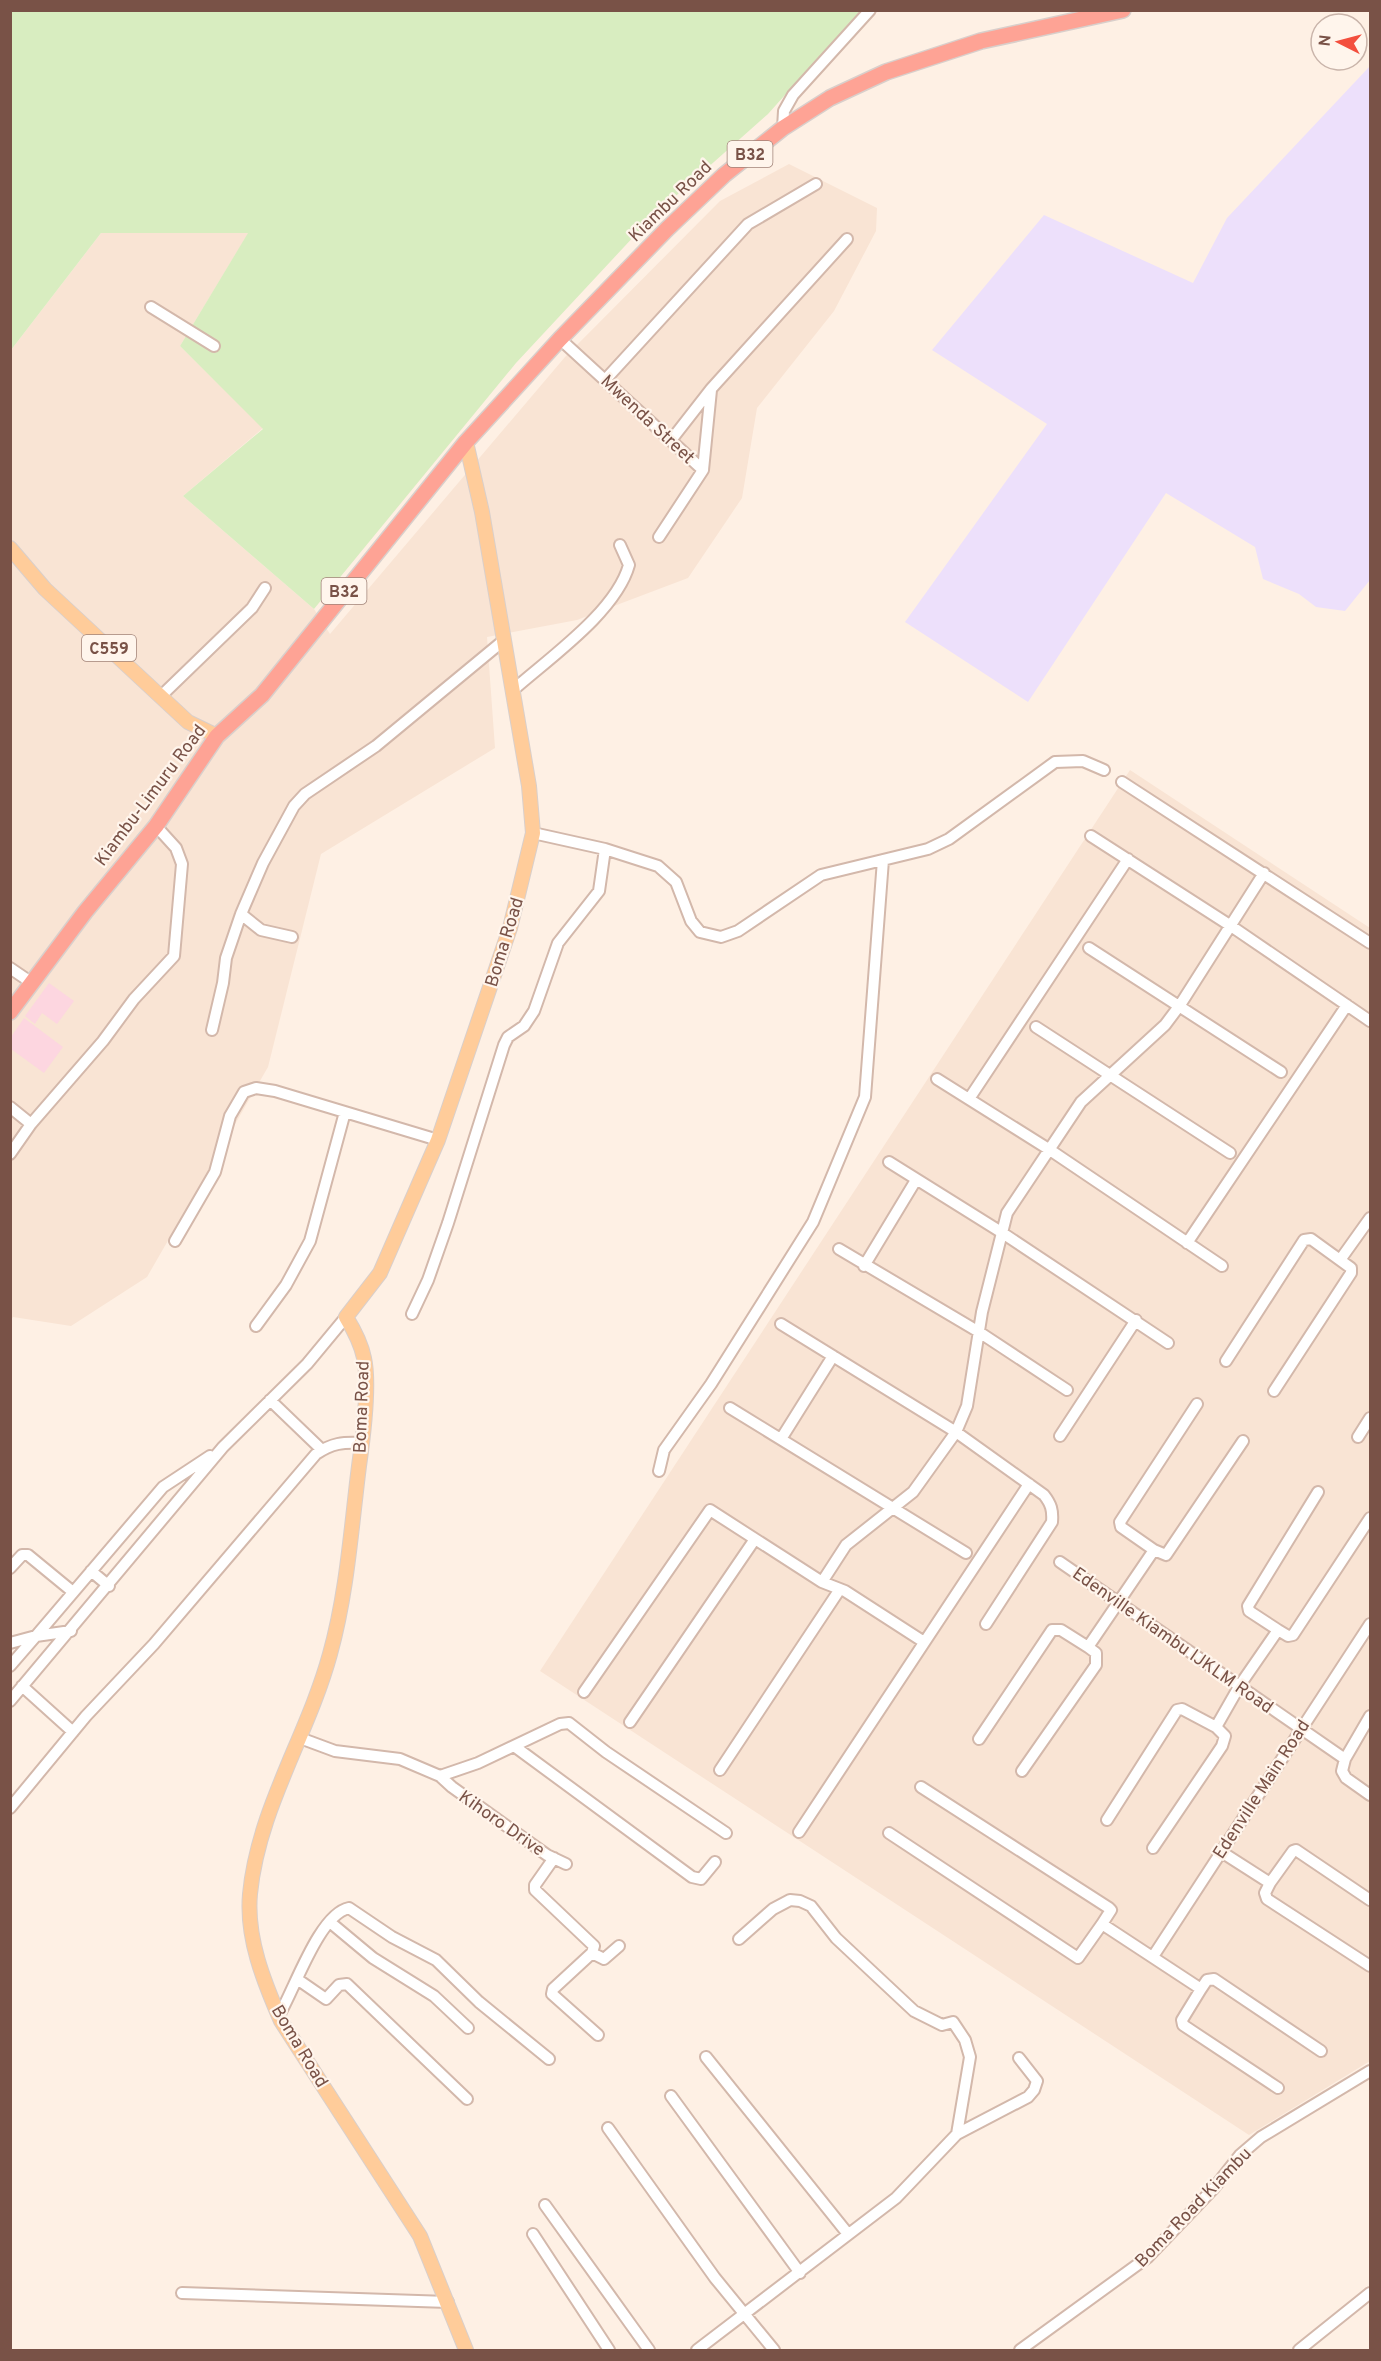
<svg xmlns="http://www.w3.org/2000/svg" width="1381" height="2361" font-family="Overpass,sans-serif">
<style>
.residential{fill:#f9e4d4}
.education{fill:#ede0fb}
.medical{fill:#fdd6e0}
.green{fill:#d8edc0}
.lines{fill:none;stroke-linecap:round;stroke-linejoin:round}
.minor-casing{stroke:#d3b8ab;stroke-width:14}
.major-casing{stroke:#d9cfcb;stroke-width:16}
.highway-casing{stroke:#d9cfcb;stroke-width:18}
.minor{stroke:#fff;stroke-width:10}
.major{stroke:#ffcc9a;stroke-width:14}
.highway{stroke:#fea395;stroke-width:15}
.labels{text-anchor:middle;stroke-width:4.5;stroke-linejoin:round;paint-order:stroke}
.shield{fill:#fff5ec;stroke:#a18378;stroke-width:1.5}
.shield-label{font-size:16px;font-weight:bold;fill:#795247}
.street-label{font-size:18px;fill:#795247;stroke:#fff5ec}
</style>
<rect width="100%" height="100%" fill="#fef0e4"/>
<path class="residential" d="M789,164l88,44 -1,23 -42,80 -77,97 -15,90 -54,80 -111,42 -90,17 8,111 -174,106 -53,213 -121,210 -76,49 -58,-9 -2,3v-970l90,-117 148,-1 -69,114 83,82 -80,68 131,113 16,25 235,-277 155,-156z
M1130,770l240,158v1133l-121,74 -709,-464z"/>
<path class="education" d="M1370,66v514l-25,31 -29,-4 -17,-13 -36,-15 -8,-32 -89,-54 -138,209 -123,-80 142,-198 -115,-74 112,-135 149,68 34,-65z"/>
<path class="medical" d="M49,983l25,18 -17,23 -15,-11 -7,11 -10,-8z
M24,1018l39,29 -19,26 -33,-24v-12z"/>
<path class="green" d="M10,11h850l-92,103 -117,104 -135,145 -202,246 -131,-113 80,-67 -83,-83 68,-113h-147l-90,117z"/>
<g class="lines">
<g class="minor-casing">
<path id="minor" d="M783,128l1,-17 9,-16 77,-85
M151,307l63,39
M560,339l143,131 -44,67
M605,380l143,-156 68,-40
M672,439l39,-50 136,-150
M703,470l8,-80
M512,691c37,-33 104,-79 117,-126l-9,-20
M161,696l91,-88 13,-20
M1122,782l248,161
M533,833l72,16 53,17 18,16 15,39 9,11 21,5 17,-6 83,-56 107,-26 21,-10 106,-77 28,-1 21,9
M1091,836l140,90 139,95
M241,914l20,16 31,7
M1089,948l192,124
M10,968l22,15
M1036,1027l194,126
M212,1030l11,-47 3,-25 15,-44 22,-51 31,-57 11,-12 71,-48 127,-105
M937,1079l113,71 172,116
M969,1099l159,-240
M10,1107l21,17
M10,1154l21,-30 72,-83 31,-42 40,-43 8,-92 -6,-16 -20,-22
M889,1162l112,70 167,111
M175,1241l40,-69 15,-56 14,-24 12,-4 19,3 163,49
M1187,1243l160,-238
M839,1249l140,83 88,58
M1340,1260l30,-42
M864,1266l52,-86
M412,1314l16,-34 20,-57 56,-178 4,-8 16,-11 10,-15 24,-68 41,-52 6,-42
M781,1324l175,108 88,63c7,9 9,15 8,27l-66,102
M256,1326l30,-41 24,-44 35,-129
M1226,1361l78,-121 7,-1 40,29v5l-77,118
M270,1400l52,50
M730,1408l236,145
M1060,1436l76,-116
M1358,1437l12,-19
M781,1439l52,-83
M659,1471l5,-21 47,-66 102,-162 52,-125 18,-237
M1154,1550l12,5 77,-114
M1060,1562l285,197
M10,1568l12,-13h6l45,37
M91,1571l18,15
M822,1582l24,-37 67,-53 43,-60 11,-26 15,-94 25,-99 74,-111 84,-77 15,-20 84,-132
M1278,1630l10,6 5,-1 77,-117
M10,1643l26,-7 127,-149 47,-31
M10,1666l26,-30 35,-5
M22,1686l51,46
M584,1692l126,-182 112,72 23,9 79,51
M10,1701l213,-254 84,-83 39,-47
M1370,1716l-25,43 -3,12 4,7 24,17
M630,1722l125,-183
M300,1738l35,13 65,8 40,17 38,-13 82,-39 9,-1 37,29 120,81
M979,1739l73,-109h9l27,17 66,-97 -33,-23 -1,-5 77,-118
M514,1746l178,131 9,2 14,-17
M720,1770l120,-181
M1022,1771l74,-106v-12l-8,-6
M440,1776l12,11 95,68 19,9
M921,1787l188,121 2,2 -9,14
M10,1808l76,-92 68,-72 162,-190c16,-11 27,-12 46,-11
M1107,1820l70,-110 5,-1 34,18
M799,1832l230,-348
M889,1833l189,125 24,-34 99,65 -19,31 1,5 95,63
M1153,1848l69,-102 3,-10 -9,-9 24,-42 38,-55 -29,-19 -1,-5 70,-114
M1220,1851l50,32 23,-32 3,-1 74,50
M554,1858l-19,27v5l59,56 -2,7 -39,36 -1,5 46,41
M1270,1883l-5,10 2,6 103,67
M331,1923l42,35 61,38 34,32
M739,1939l34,-30 17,-9 10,1 11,5 25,32 78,73 28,14 11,-3 12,18 5,17 -13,77
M592,1953l12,6 15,-13
M1154,1955l216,-331
M297,1979l29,20 13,-14 8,-1 120,115
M1201,1989l6,-9 7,-1 107,72
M279,2015c15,-24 40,-101 70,-107l43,29 44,23 43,42 70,57
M706,2057l142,177
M671,2096l129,177
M608,2128l107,150 59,72
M545,2205l104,145
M533,2234l76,116
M182,2293l266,9
M697,2350l199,-152 61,-64 71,-37 6,-7 3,-9 -18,-23
M1020,2350l128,-93 66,-69 26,-33 21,-18 109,-66
M1299,2350l71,-57"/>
</g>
<g class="major-casing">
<path id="major" d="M466,442l16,70 47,274 4,47 -23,95 -72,212 -58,133 -34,44c8,13 15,26 18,41 6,27 -1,80 -5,108 -8,64 -12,127 -29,188 -22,81 -72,155 -80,240 -4,44 14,88 31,127l139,215 46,114
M10,548l35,41 143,133 29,14"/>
</g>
<g class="highway-casing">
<path id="highway" d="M10,1012l75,-100 71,-86 61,-90 45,-41 204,-253 94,-103 107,-110 57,-54 59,-47 47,-30 56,-26 95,-31 142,-31"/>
</g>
<use href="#minor" class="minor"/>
<use href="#major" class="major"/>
<use href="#highway" class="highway"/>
</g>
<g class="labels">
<g class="shield">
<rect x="727.5" y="141" width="45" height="26" rx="4.5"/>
<rect x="321.5" y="578" width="45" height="26" rx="4.5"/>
<rect x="82" y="635" width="54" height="26" rx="4.5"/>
</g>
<g class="shield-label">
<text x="750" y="160">B32</text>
<text x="344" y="597">B32</text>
<text x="109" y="654">C559</text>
</g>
<g class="street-label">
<text transform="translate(670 201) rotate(-44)" y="6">Kiambu Road</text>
<text transform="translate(648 419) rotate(43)" y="6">Mwenda Street</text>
<text transform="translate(150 795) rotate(-53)" y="6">Kiambu-Limuru Road</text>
<text transform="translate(504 942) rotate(-73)" y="6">Boma Road</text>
<text transform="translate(361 1407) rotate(-88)" y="6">Boma Road</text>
<text transform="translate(1173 1640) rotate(35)" y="6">Edenville Kiambu IJKLM Road</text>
<text transform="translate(1261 1789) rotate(-57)" y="6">Edenville Main Road</text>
<text transform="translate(502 1823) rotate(35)" y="6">Kihoro Drive</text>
<text transform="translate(300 2046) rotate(59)" y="6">Boma Road</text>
<text transform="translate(1193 2207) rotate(-46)" y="6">Boma Road Kiambu</text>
</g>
</g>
<rect width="1381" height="2361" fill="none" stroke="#795247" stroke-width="24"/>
<g transform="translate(1339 42) rotate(276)"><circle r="28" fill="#fff5ec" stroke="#c9b4aa" stroke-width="1.5"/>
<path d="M0-4.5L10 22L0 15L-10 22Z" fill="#f34e3d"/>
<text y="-9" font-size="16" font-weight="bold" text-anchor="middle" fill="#795247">N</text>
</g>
</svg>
